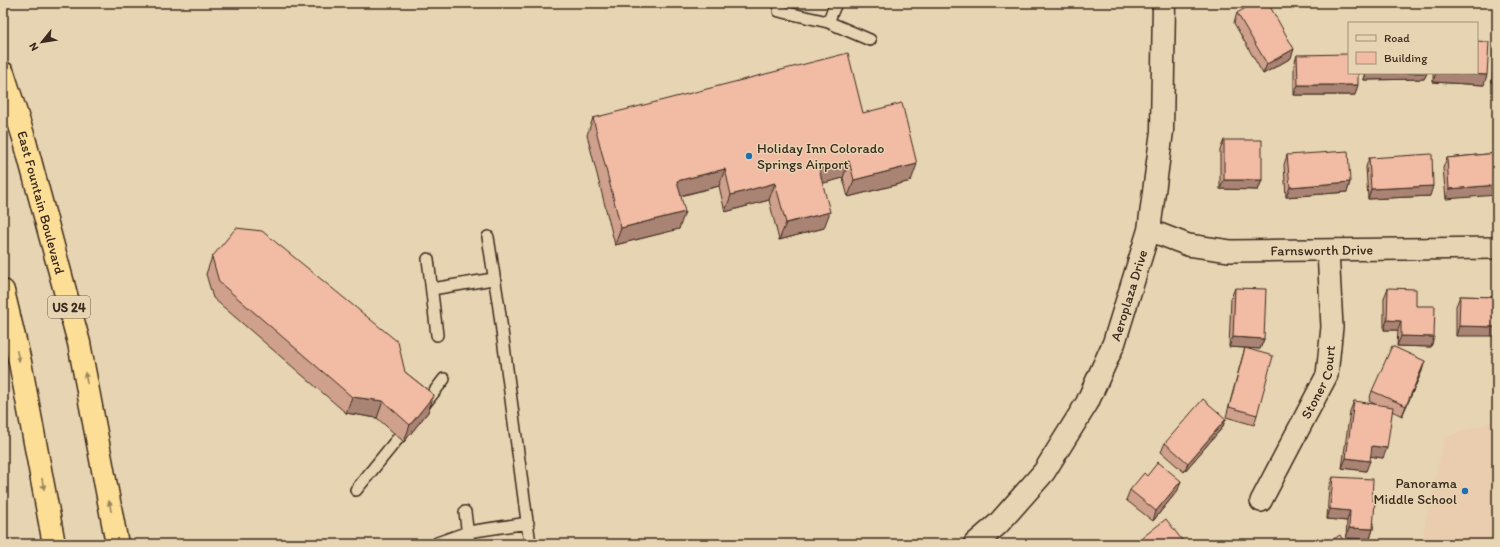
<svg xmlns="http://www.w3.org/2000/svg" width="1500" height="547" font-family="Itim,sans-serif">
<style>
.built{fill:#eaccae}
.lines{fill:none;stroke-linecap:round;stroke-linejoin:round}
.lane-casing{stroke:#3b2a1e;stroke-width:14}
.street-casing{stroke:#3b2a1e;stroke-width:24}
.secondary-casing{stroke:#3b2a1e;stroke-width:25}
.highway-casing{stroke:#3b2a1e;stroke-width:25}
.lane{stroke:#e7d4b2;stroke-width:11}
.street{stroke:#e7d4b2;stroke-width:21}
.secondary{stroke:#e7d4b2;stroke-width:22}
.highway{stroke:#fdde96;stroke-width:22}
.wall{fill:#cfa18d;stroke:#3b2a1e}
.shaded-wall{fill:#a98373;stroke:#3b2a1e}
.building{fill:#f1bba4;stroke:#3b2a1e}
.oneway{fill:#9c845a}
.poi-dot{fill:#1f6fb2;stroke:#e7d4b2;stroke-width:1.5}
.labels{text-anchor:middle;stroke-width:3;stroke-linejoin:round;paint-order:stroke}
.shield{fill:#e7d4b2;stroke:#6f5d4a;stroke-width:1}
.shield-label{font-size:13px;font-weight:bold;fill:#3b2a1e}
.poi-label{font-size:14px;fill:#3b2a1e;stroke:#e7d4b2;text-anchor:start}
.street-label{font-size:14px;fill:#3b2a1e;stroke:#e7d4b2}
</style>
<rect width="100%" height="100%" fill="#e7d4b2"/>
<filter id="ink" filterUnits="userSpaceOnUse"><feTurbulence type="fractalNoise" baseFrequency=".025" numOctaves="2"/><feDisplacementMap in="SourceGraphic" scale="8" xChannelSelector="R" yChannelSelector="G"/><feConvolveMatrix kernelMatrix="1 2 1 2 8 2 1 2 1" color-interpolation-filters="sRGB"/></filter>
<g filter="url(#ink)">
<path class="built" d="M1497,420v124h-76l23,-106z"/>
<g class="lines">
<g class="lane-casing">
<path id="lane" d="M779,11l49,11 42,18
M828,22l8,-19
M488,237l11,71 31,236
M428,259l9,76
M432,289l61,-10
M424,405l20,-26
M356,490l43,-53
M465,512l4,32
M437,543l31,-11 60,-9"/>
</g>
<g class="street-casing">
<g id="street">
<path id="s1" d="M1149,230l39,15 42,6 267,-3"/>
<path id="s2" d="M1261,501l66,-126 5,-48 -4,-76"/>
</g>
</g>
<g class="secondary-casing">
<g id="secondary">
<path id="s3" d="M975,544l23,-20 46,-52 43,-69 27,-60 35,-113 13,-99 2,-128"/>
</g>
</g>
<g class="highway-casing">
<g id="highway">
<path id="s4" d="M3,73l21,65 55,205 38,201"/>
<path d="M3,291l17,71 34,182"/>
</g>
</g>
<use href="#lane" class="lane"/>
<use href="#street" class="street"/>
<use href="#secondary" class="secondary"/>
<use href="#highway" class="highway"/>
</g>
<path class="wall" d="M1237,13l54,45 -28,16 -29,-51z
M1497,42v41l-5,-1 2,-33z
M1297,55l58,40h-61v-30z
M1364,73h63l-3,6 -60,1z
M1433,73h44l7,12 -51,-3z
M863,113l48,68 -63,16 -5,-19 -20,5 1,45 -45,12 -10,-40 -44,12 -6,-26 -38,10 -2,33 -64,16 -28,-110 6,-17z
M1224,140l38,40 -4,10 -38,-1v-39z
M1497,153l-51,46 -3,-31 4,-10z
M1287,155l63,27 -3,10 -61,5 -2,-32z
M1369,158l61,38 -62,3 -2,-32z
M212,257l193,115 29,23 -6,17 -24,30 -27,-24 -31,-5 -133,-115 -7,-24z
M1235,288l29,51 -4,10 -31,-2 2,-49z
M1388,288l28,18 18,31 -3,10 -34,-1 1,-16h-14v-32z
M1460,296l37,1 -41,39v-30z
M1245,348l12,67 -3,10 -28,-8 16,-59z
M1422,371l-20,45 -10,-5 -9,47 -13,-2 -4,15 -24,-3 8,-57 4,-10 23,4 -8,-4 3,-10z
M1226,419l-4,9 -38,44 -23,-20 4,-9z
M1147,476l31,14 -25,31 -27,-21 4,-10z
M1333,477l39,23 1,29 -3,10 -24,-1 1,-17 -20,-2 2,-33z
M1143,537l42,7h-45z"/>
<path class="shaded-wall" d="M1294,49l-3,9 -28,16 4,-10z
M1366,73h61l-3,6 -60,1z
M1436,73h15l36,2 -3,10 -51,-3z
M1496,73h1v10l-5,-1z
M1298,85h60l-3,10h-61z
M849,161l-6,17 -30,8 6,-17z
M917,164l-6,17 -63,16 6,-17z
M725,169l-6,17 -48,12 6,-17z
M1224,180h38l-4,10 -38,-1z
M1350,182l-3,10 -61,5 4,-10z
M775,183l-6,17 -44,12 6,-17z
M1497,185v10l-51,4 3,-10z
M1433,186l-3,10 -62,3 3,-10z
M685,212l-6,17 -64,16 6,-17z
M830,212l-6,16 -45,12 7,-17z
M1387,320l14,1 -3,9h-14z
M1459,326l38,1v9h-41z
M1401,336l33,1 -3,10 -34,-1z
M1233,337l31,2 -4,10 -31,-2z
M1425,361l-3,10 -20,45 4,-10z
M434,395l-6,17 -24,30 6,-17z
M352,397l31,4 -6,17 -31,-5z
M1226,419l-4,9 -38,44 4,-9z
M1372,446l15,2 -4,10 -15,-2z
M1346,458l24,3 -4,10 -24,-3z
M1181,481l-3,9 -25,31 3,-10z
M1330,509l20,2 -3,10 -20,-2z
M1349,528l24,1 -3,10 -24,-1z"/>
<path class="building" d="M1254,3h14l26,46 -27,15 -30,-51z
M1477,41l12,1 -2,33 -36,-2h26z
M848,53l15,60 39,-10 15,61 -63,16 -5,-19 -30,8 11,43 -44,11 -11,-40 -44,12 -6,-26 -48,12 8,31 -64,16 -28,-110z
M1349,54v19h9v12h-60l-1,-30z
M1497,55v18h-1z
M1224,140h38v40h-38z
M1348,151l2,31 -60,5 -3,-32z
M1497,153v32l-48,4 -2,-31z
M1432,154l1,32 -62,3 -2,-31z
M236,228l26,3 136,111 7,30 29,23 -24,30 -27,-24 -31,-4 -133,-115 -7,-25z
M1235,288l31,1 -2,50 -31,-2z
M1388,288l28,1v17h19l-1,31 -33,-1v-15l-14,-1z
M1460,296l37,1v30l-38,-1z
M1392,346l33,15 -19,45 -34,-15z
M1245,348l28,8 -16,59 -28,-8z
M1203,399l23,20 -38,44 -23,-20z
M1354,401l39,6 -6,41 -15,-2 -2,15 -24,-3z
M1158,462l23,19 -25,30 -26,-21 14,-17 3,3z
M1333,477l40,2 -1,21 3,1 -2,28 -24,-1 1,-17 -20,-2z
M1166,519l19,25h-37l-5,-7z
M1340,535l5,9h-19z"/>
<defs><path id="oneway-solid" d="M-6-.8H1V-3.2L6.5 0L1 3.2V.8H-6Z"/></defs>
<g class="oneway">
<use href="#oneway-solid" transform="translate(18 356) rotate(77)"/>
<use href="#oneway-solid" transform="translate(86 378) rotate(-101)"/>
<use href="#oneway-solid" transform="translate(43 484) rotate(79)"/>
<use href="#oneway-solid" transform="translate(110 506) rotate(-101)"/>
</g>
</g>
<g class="poi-dot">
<circle cx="749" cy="156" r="4"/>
<circle cx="1465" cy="491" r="4"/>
</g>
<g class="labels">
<rect class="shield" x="48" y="296" width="42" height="22" rx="3"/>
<g class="shield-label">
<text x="69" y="312">US 24</text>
</g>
<g class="poi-label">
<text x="757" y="153">Holiday Inn Colorado<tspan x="757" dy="16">Springs Airport</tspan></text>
<text x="1457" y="488" text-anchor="end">Panorama<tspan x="1457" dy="16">Middle School</tspan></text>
</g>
<g class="street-label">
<text dy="5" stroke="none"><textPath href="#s4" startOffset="135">East Fountain Boulevard</textPath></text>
<text dy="5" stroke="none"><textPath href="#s1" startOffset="176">Farnsworth Drive</textPath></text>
<text dy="5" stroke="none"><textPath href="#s3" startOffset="297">Aeroplaza Drive</textPath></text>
<text dy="5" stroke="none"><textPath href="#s2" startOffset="133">Stoner Court</textPath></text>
</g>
</g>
<rect width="1500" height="547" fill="none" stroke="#e7d4b2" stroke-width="16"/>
<rect x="8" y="8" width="1484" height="531" fill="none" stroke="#3b2a1e" stroke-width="1.5" filter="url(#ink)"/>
<rect x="1348" y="22" width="130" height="52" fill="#e7d4b2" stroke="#a29077"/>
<rect x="1356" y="35" width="20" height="6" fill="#e7d4b2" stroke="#a29077"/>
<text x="1384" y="42" font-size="12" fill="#3b2a1e">Road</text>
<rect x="1356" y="52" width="20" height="12" fill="#f1bba4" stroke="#a29077"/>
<text x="1384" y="62" font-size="12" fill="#3b2a1e">Building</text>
<g transform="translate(42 42) rotate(240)" stroke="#e7d4b2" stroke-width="3" paint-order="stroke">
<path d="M0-3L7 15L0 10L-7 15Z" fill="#3b2a1e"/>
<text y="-6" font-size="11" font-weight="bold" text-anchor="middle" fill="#3b2a1e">N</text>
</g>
</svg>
